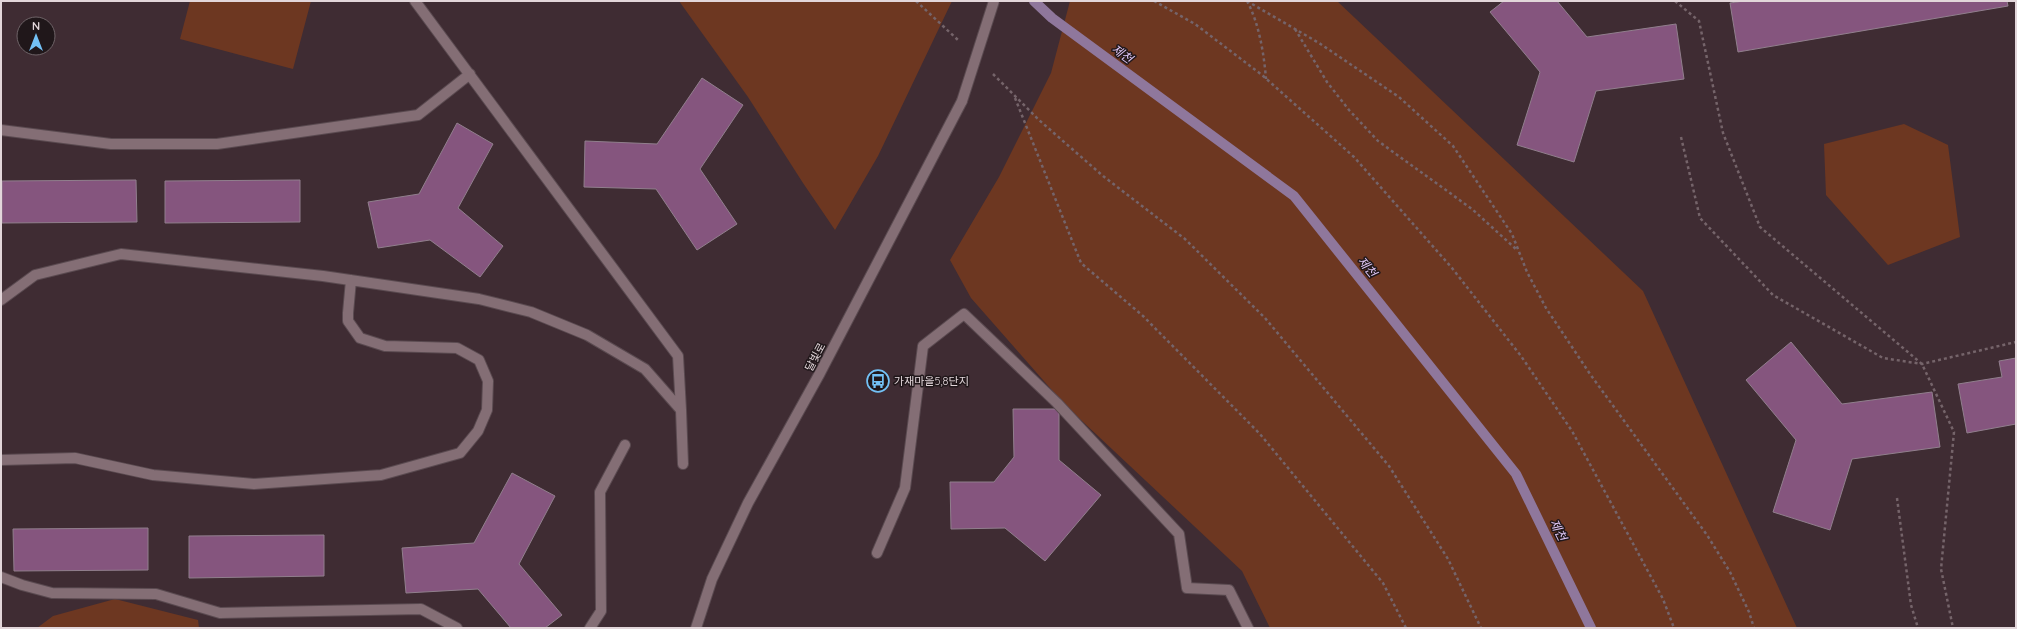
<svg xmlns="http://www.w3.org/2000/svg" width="2017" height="629" font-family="Quicksand,'Noto Sans KR',sans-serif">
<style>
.green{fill:#6d3721}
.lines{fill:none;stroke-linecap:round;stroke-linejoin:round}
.stream{stroke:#8f779c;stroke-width:10}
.building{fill:#85557e;stroke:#917f8d}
.minor-casing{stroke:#5a4a50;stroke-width:12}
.path{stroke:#75646a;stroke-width:2.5;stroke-dasharray:3 3;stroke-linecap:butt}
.minor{stroke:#846e75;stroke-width:10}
.minor-bridge-casing{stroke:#5a4a50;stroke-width:12;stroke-linecap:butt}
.minor-bridge{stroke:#846e75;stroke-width:10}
.labels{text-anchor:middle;stroke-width:3;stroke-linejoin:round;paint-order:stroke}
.street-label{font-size:11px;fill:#e2d6da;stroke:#20171a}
.poi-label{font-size:11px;fill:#e2d6da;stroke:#20171a;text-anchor:start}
.water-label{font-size:12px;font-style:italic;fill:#e0c7f6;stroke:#20171a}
</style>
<rect width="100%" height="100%" fill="#3f2c33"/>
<path class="green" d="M190,1h121l-18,68 -113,-30z
M679,1h273l-74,155 -43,74 -32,-47 -55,-86z
M1070,1h267l306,290 154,337h-527l-28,-57 -177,-166 -94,-107 -21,-38 49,-83 52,-104z
M1904,124l44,21 12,92 -72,28 -62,-70 -2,-51z
M115,599l83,21 1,8h-162l16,-12z"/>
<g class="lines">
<path class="stream" d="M1034,1l18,17 242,178 222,278 75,154"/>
</g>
<path class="building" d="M1504,1h53l30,36 89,-13 8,55 -88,12 -22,71 -57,-17 23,-73 -50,-60z
M1744,1h263l1,5 -270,46 -8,-49z
M702,78l41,27 -43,64 37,55 -40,26 -41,-61 -72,-2 1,-46 72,3z
M457,123l36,21 -35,64 45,38 -23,31 -50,-37 -52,8 -10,-46 51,-8z
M136,180l1,42 -135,1v-42z
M300,180v42l-135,1v-42z
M1791,342l51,62 90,-12 8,55 -88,12 -22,71 -57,-18 23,-72 -50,-60z
M2016,358v66l-49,9 -9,-49 44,-7 -3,-16z
M1013,409h46v51l42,35 -56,66 -40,-33 -54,1 -1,-47h44l20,-25z
M512,473l43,23 -36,68 43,51 -17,13h-34l-33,-39 -72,4 -4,-45 72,-5z
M148,528v42l-134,1 -1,-42z
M324,535v41l-135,2v-42z"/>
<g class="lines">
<g class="minor-casing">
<path id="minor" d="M415,1l263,355 3,54
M1,130l110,14h106l201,-29 52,-41
M1,300l34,-25 86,-21 202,22 156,23 52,13 56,23 58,34 36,41 2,54
M1,460l74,-2 78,17 101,9 127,-9 79,-22 18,-22 9,-21 1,-29 -9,-21 -22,-12 -72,-2 -25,-8 -12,-17v-8l3,-33
M877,553l28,-65 18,-142 41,-32 93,89 122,131 8,54 42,2 19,38
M1,577l21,8 30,8 104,1 64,19 201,-4 36,19
M590,628l11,-17 -1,-119 25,-47
M696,628l16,-49 36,-76 72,-130 142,-272"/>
</g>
<path class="path" d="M916,1l42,39
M1154,1l41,23 67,51 92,82 98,111 69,88 51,75 91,168 11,29
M1247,1l72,42 80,54 54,49 59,88 15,38 19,36 44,66 117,161 23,37 19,40 5,16
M1247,1c12,22 17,53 19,78
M1675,1l24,20 24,112 37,94 162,137 32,68 -13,137 12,59
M1295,29l32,53 22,28 29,31 94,68 45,41
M993,74l46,46 64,56 82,63 80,79 124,148 59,93 33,69
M1015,98l66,165 62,53 117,118 123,149 23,45
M1681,137l19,81 73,77 110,63 39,6 94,-22
M1897,498l14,107 7,23"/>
<use href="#minor" class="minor"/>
<g class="minor-bridge-casing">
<path id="minor-bridge" d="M962,101l32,-100"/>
</g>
<use href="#minor-bridge" class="minor-bridge"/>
</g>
<defs>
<g id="bus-ring" transform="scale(1.15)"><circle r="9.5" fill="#20171a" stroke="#73c1f5" stroke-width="1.5"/><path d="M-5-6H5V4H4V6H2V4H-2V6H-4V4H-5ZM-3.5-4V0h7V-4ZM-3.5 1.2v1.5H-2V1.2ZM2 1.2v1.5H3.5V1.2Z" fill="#73c1f5"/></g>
</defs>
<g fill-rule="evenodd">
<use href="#bus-ring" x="878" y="381"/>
</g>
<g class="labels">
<g class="street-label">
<text transform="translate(815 357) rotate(-62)" y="4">달빛로</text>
</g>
<g class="poi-label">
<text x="894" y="385">가재마을5,8단지</text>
</g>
<g class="water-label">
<text transform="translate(1122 54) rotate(36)" y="4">제천</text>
<text transform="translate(1367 267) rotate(51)" y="4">제천</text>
<text transform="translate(1558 530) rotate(64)" y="4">제천</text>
</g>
</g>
<rect width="2017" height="629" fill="none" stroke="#e2d6da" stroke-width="4"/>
<g transform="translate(36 36)"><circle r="19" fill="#20171a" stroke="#6e6367"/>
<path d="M0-3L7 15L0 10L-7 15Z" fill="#73c1f5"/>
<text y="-6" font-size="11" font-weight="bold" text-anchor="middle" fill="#e2d6da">N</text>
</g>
</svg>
